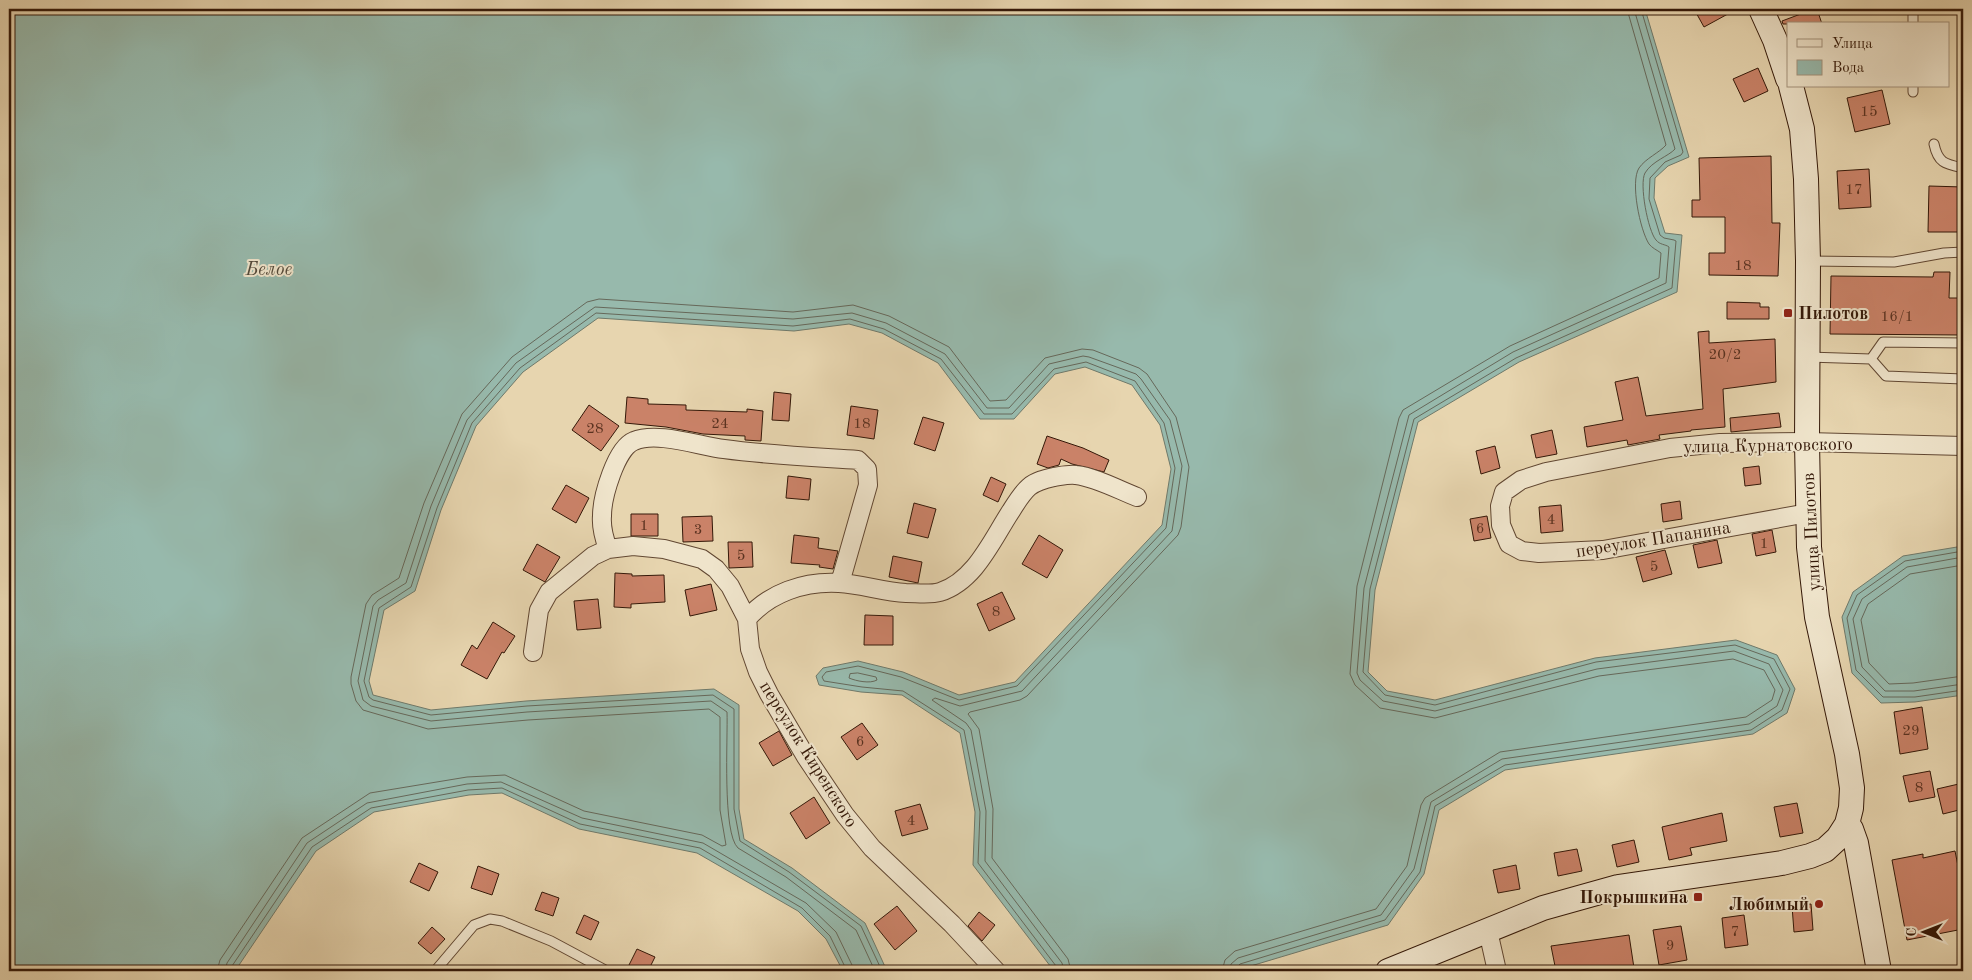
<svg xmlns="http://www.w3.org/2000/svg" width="1972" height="980" font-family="'Old Standard TT',serif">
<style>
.water{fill:#97b9ac;stroke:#6f796a}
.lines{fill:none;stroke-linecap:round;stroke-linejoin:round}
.shore{stroke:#66685a;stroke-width:1}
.building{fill:#ca8268;stroke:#341808}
.lane-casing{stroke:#614732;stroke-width:11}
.street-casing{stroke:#614732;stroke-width:20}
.secondary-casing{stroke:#341808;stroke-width:26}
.lane{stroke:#efe4cb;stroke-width:9}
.street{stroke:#efe4cb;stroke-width:18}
.secondary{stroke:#efe4cb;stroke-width:24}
.poi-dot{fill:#8f2418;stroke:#efe4cb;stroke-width:2}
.labels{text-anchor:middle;stroke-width:4;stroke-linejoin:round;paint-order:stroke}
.number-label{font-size:15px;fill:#5a3220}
.poi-label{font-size:18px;font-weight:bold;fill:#341808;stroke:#efe4cb;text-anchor:end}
.street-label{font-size:18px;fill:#341808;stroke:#efe4cb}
.water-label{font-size:19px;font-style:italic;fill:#524839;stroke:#efe4cb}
</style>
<rect width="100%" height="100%" fill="#e7d5af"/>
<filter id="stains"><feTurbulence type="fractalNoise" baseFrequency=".004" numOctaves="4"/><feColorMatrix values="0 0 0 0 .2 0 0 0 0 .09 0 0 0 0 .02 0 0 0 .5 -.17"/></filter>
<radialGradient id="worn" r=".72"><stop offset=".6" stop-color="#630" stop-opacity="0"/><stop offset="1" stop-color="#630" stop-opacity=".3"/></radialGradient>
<path class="water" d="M9,9h1636l44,148 -21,9 -13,12 -1,20 11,35 17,2 -5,57 -158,70 -101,60 -43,168 -7,82 19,19 48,9 160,-42 141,-18 41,15 18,34 -8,24 -34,21 -248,36 -66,40 -15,64 -36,51 -154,46h-180l-81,-106 2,-53 -15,-79 -58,-38 -41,-3 -42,-7 -3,-9 7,-8 35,-7 45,11 56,23 56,-13 147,-157 9,-56 -11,-44 -28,-40 -47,-18 -30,7 -41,45h-34l-42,-56 -56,-30 -33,-9 -55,7 -196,-13 -75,54 -47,54 -35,84 -26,81 -31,19 -15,71 4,14 58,15 95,-9 188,-12 25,16v104l5,30 48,29 73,55 22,48h-44l-17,-32 -28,-28 -101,-58 -118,-24 -77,-36 -33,2 -95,17 -58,39 -81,120h-226z
M1963,546v149l-48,7 -34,1 -29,-30 -10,-56 11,-25 50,-36z"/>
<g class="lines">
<path class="shore" d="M1963,551l-58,10 -48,34 -10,23 9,52 27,27h32l48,-7
M1963,557l-56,10 -45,32 -9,20 9,48 23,24h29l49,-7
M1963,565l-53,9 -42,30 -7,16 8,43 20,21 24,-1 50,-7
M858,673l18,4 1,3c-7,4 -21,1 -28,-2l1,-4z
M217,971l3,-11 82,-122 68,-45 97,-16 38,-2 79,36 118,24 20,11 4,-1 -6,-35v-93l-11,-8 -181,11 -100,9 -65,-19 -7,-9 -5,-17v-7l15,-73 6,-9 27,-17 25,-75 38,-89 50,-57 75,-55 12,-3 194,13 60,-7 36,11 60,31 41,54 16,-1 39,-42 37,-9 11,1 46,18 8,6 29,43 13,50 -8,60 -3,8 -151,161 -7,4 -50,12 -2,2 11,15 14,80 -1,49 76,101 3,12
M225,971l2,-8 80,-120 60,-40 100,-19 34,-2 81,36 121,25 103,60 30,29 16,33 1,6
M231,971l1,-5 80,-119 59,-39 97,-18 34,-2 78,36 120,24 102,60 28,28 17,35
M875,971l-19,-41 -70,-53 -48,-29c-16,-15 -10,-110 -11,-136l-16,-11 -184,11 -96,9 -60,-15 -8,-6 -5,-19 15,-75 5,-6 28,-17 25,-77 36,-86 49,-57 79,-56 198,12 59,-6 34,10 59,31 42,54h22l40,-44 34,-8 6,1 47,17 5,5 29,41 12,46 -10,65 -150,160 -62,15 -25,-8 -3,2 34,23 5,7 15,81 -1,50 77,102 2,8
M882,971l-21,-45 -72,-54 -49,-31 -6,-32v-100l-21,-14 -186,11 -96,9 -58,-15 -4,-3 -5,-16 15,-73 32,-21 26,-79 35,-85 48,-55 76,-55 197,13 57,-7 34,10 57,30 43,55h28l42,-45 32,-7 49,19 29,42 11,45 -9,60 -149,158 -58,14 -58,-23 -43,-11 -32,6 -4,5 2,4 38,6 41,4 61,39 16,82 -2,51 78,103 1,5
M1222,971l3,-11 10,-9 141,-42 31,-43 14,-61 4,-7 75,-46 246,-35 26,-17 3,-10 -11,-20 -31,-11 -134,17 -164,42 -55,-10 -25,-23 -5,-11 7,-88 42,-168 4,-8 107,-64 149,-68 2,-25c-4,-3 -9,-5 -12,-9 -9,-14 -19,-62 -10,-76 7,-10 20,-15 27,-23l-39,-136
M1230,971l1,-7 7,-6 143,-43 33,-46 17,-67 71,-43 247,-35 28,-18 6,-16 -14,-26 -35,-13 -137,18 -162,42 -52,-10 -23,-21 -3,-7 7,-85 45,-173 104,-63 153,-69 3,-36c-4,-3 -9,-2 -13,-7 -8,-9 -17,-56 -11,-67 7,-12 24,-17 30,-24l-41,-140
M1236,971l1,-4 3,-3 145,-44 35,-48 15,-66 70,-41 246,-35 31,-20 8,-21 -16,-30 -39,-14 -139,17 -161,43 -50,-10 -22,-23 7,-83 44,-170 102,-61 156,-70 4,-47 -2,-1 -10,-2 -4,-3 -11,-36 1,-21 15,-16 16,-7 2,-3 -42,-143"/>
</g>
<path class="building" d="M1694,9h43l-33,18z
M1814,9h3l5,15h-39l-1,-3z
M1758,68l10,23 -24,11 -11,-23z
M1882,90l8,34 -35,8 -8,-34z
M1771,156l1,67h8l-2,53 -69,-1v-22h16v-36h-33v-17h8l-1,-42z
M1869,169l2,38 -32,2 -2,-38z
M1929,186l34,1v45h-35z
M1934,272h16l-1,26h14v37l-133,-1 1,-58 102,1z
M1727,302l33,1v4h9v12h-42z
M1709,331v12l66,-4 1,43 -53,7 2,38 -34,3v1l-32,4 1,4 -32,6 -1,-5 -40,7 -3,-20 39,-7 -8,-38 23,-5 8,39 57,-7 -5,-77z
M774,392l17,2 -2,27 -17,-1z
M627,397l21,2v5l38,1v5l61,2v-3l16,2 -2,30 -16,-1v-4l-42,-2 -37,-7 -41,-4z
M589,405l30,21 -18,25 -29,-21z
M851,406l27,4 -4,29 -27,-4z
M1779,413l2,14 -50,5 -1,-14z
M923,417l21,6 -9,28 -21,-7z
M1552,430l5,24 -21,4 -5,-23z
M1047,436l36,12 26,12 -5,12 -32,-8 -11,-5 -2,6 -11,3 -11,-4z
M1495,446l5,22 -19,6 -5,-23z
M1759,466l2,18 -16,2 -2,-18z
M788,476l23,3 -2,21 -23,-2z
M991,477l15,7 -8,18 -15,-7z
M566,485l23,13 -13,25 -24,-14z
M1680,501l2,18 -19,3 -2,-18z
M914,503l22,6 -8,29 -21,-5z
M1561,505l2,26 -22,2 -2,-26z
M631,514h27v22h-27z
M712,516l1,25 -30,1 -1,-25z
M1487,516l4,22 -17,3 -4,-22z
M1772,530l4,22 -20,4 -4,-22z
M794,535l25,3 -1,10 20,3 -5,18 -14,-2 1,-2 -29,-2z
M1039,535l24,15 -16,28 -25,-14z
M1717,540l5,23 -24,5 -5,-23z
M728,542h24l1,25 -24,1z
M537,544l23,13 -15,25 -22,-12z
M1665,550l7,24 -29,8 -7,-25z
M893,556l29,6 -4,21 -29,-6z
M615,573l17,1v2l32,-1 1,27 -34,2v4l-17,-1z
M711,584l6,26 -27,6 -5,-26z
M1002,592l13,27 -26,12 -12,-27z
M598,599l3,29 -24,2 -3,-29z
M865,615l28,1v29h-29z
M493,622l22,14 -11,17 -2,-1 -15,27 -26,-14 11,-20 5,4z
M1922,707l6,42 -28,5 -6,-42z
M862,723l16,22 -21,15 -16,-23z
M779,731l13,24 -19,11 -14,-23z
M1930,771l5,26 -26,5 -6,-26z
M1963,783v26l-20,5 -6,-25z
M814,797l16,26 -24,16 -16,-26z
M1797,803l6,30 -23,4 -6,-30z
M920,804l8,25 -26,7 -7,-25z
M1722,813l5,28 -37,7 2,7 -23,5 -7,-33z
M1634,840l5,22 -22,5 -5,-22z
M1577,849l5,22 -24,5 -4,-23z
M1955,851l8,40v38l-56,11 -15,-80 31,-6v4z
M419,863l19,9 -9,19 -19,-9z
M1516,865l4,24 -22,4 -5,-23z
M478,866l21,8 -7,21 -21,-7z
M542,892l17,6 -6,18 -18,-6z
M1811,904l2,26 -19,2 -2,-26z
M897,906l20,25 -22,19 -21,-26z
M979,912l16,13 -13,16 -14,-15z
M584,915l15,7 -8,18 -15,-7z
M1744,915l4,30 -23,3 -3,-30z
M1681,926l6,34 -28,5 -6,-35z
M432,927l13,12 -14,15 -13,-11z
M1629,935l5,33 -22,3h-7l-1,-4 -21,4h-27l-5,-25z
M637,949l18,8 -7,14h-22z"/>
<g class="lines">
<g class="lane-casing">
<path id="lane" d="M1913,9v15
M1913,92v-6
M1934,144c4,19 11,20 29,24
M1809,261l85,1 50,-9 19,-1
M1808,357l63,2 15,17 77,3
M1871,359l12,-17 80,1
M435,971l39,-46 16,-6 12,2 49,20 56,30"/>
</g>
<g class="street-casing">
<path id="street" d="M1808,513l-205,37 -64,3 -17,-2 -13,-7 -8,-19 -1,-19 4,-14 17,-12 25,-8 124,-24 50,-5 87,-1 156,4
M608,549c-4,-11 -7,-22 -6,-33 0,-19 14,-68 32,-75 23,-10 65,5 90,8 44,6 89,8 134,11l9,9 1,16 -28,98
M747,619c22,-26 57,-38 92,-36 22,1 44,9 67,10 11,0 24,2 34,-1 35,-11 52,-52 71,-81 5,-8 11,-18 18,-24 7,-6 16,-8 25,-10 7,-1 15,-3 22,-2 19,2 43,15 61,22
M533,652l6,-42 10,-18 44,-36 15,-7 25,-3 31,3 38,10 14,10 14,17 17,33 3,30 8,23 11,22 37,63 39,58 27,33 80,76 44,47
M1488,931l9,40"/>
</g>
<g class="secondary-casing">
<path id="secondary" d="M1761,9l14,31 13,39
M1847,824l4,5 5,14 23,128
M1388,971l155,-63 75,-21 164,-24 28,-7 15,-6 13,-12 9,-14 4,-16 1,-20 -5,-34 -30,-137 -8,-70 -2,-105 1,-181 -2,-82 -4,-50 -11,-43"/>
</g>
<use href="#lane" class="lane"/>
<use href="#street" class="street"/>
<use href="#secondary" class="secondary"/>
</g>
<g class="poi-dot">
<rect x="1783" y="308" width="10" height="10" rx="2.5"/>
<rect x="1693" y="892" width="10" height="10" rx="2.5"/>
<circle cx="1819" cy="904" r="5"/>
</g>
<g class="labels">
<g class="number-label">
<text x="1869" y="116">15</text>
<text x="1854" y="194">17</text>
<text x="1743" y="270">18</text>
<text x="1897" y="321">16/1</text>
<text x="1725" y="359">20/2</text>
<text x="720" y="428">24</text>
<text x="862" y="428">18</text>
<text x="595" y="433">28</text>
<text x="1551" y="524">4</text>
<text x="644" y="530">1</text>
<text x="1480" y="533">6</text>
<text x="698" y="534">3</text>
<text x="1764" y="548">1</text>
<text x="741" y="560">5</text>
<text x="1654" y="571">5</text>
<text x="996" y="616">8</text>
<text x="1911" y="735">29</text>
<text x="860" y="746">6</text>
<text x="1919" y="792">8</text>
<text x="911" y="825">4</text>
<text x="1735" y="936">7</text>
<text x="1670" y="950">9</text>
</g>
<g class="poi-label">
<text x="1798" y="319" text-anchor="start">Пилотов</text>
<text x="1688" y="903">Покрышкина</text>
<text x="1809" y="910">Любимый</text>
</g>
<g class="street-label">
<text transform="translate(1768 445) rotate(-1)" y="6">улица Курнатовского</text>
<text transform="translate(1811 532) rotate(-93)" y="6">улица Пилотов</text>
<text transform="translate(1653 539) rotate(-9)" y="6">переулок Папанина</text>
<text transform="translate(809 754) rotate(58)" y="6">переулок Киренского</text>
</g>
<g class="water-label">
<text x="269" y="275">Белое</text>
</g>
</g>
<rect width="1972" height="980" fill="none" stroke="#e7d5af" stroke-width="30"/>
<rect x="10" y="10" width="1952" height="960" fill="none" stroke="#341808" stroke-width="2.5"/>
<rect x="15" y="15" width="1942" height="950" fill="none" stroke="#341808"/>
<rect x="1787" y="22" width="162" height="65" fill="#efe4cb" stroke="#a4927d"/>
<rect x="1797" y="39" width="25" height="8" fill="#efe4cb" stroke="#a4927d"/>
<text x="1832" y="48" font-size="15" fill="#341808">Улица</text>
<rect x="1797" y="60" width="25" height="15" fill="#97b9ac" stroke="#a4927d"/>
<text x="1832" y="72" font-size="15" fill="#341808">Вода</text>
<g transform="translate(1924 932) rotate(270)" stroke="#efe4cb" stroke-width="4" paint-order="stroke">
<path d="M0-4L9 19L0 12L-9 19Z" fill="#341808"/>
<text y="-8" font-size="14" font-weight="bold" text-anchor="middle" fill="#341808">С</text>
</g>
<rect width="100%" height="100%" filter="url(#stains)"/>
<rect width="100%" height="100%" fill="url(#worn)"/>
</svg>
